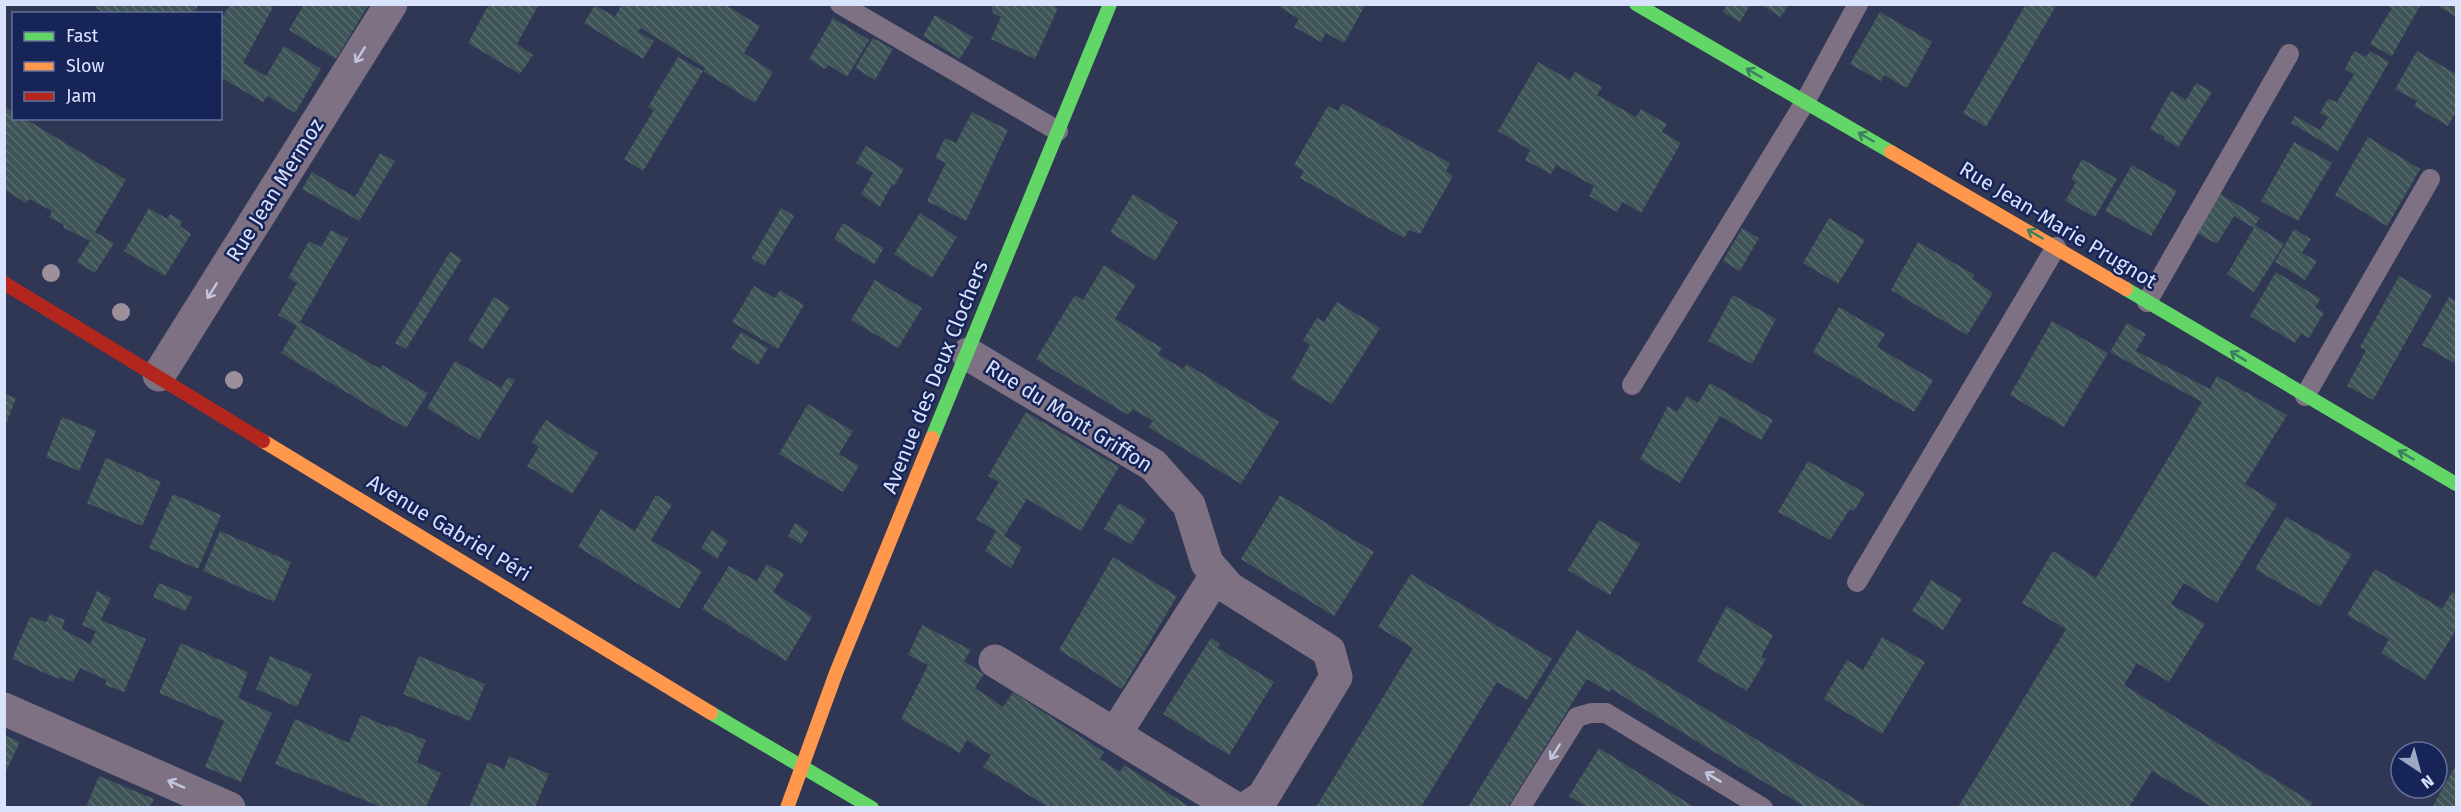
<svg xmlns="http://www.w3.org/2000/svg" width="2461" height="812" font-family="'Fira Sans',sans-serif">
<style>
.building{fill:url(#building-back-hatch)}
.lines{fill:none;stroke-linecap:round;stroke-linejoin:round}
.lane{stroke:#7e7183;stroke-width:20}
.street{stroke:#7e7183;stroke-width:33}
.fast{stroke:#63d668;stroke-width:14}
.slow{stroke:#ff974d;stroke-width:14}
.jam{stroke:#b3261e;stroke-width:14}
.tree{fill:#9c909b}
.oneway{stroke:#c2c6df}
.oneway2{stroke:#3d7d60}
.labels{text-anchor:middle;stroke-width:5;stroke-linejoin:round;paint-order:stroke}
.street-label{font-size:21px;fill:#d9e3fe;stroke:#172458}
</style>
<defs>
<pattern id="building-back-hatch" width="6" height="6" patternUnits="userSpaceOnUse" patternTransform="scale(1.5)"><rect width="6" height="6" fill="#3e5456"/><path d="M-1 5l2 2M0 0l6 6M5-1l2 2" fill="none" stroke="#596c6f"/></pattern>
</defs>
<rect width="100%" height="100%" fill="#2f3755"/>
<path class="building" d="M98,4h101l-6,10h-87l-10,-6z
M304,4h65l-33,55 -47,-29z
M489,4h50l-22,40 16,11 -13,19 -52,-31z
M622,4h102l36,22 -16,27 29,19 -18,31 -52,-32 2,-3 -64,-40 -3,4 16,9 -11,18 -59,-36 11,-18 20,12z
M991,4h59l8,4 -23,51 -44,-20 10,-22 -8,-4z
M1275,4h91l-22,39 -18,-10 -5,9 -27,-15 5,-8z
M1727,4h24l-11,18 -17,-10z
M1760,4h29l-8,13z
M2026,4h31l-71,123 -23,-14z
M2386,4h35l-29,52 -22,-12 22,-36z
M2435,4h21v13z
M230,5h39l4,2 -30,56 23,13 18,-30 37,23 -26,44 -27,-17 -5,6 -43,-25v-57z
M1880,12l52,30 -25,46 -23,-13 -3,6 -31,-17z
M935,15l38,22 -13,22 -37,-23z
M833,18l36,22 -22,37 -18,-12 -4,4 -16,-10z
M873,38l20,11 -18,31 -20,-12z
M2354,51l12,6 4,-6 19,11 -51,89 -47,-28 4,-7 25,14 8,-13 -8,-4 8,-14 9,3 17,-28 -9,-5z
M2417,51l39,23v38l-8,14 -34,-20 3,-5 -22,-12z
M678,57l25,14 -60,100 -19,-12 30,-49 -6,-3z
M1538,62l32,18 5,-8 27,15 -5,8 39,22 5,-8 26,15 -5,8 19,11 -40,70 -18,-11 -6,10 -28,-16 5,-10 -38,-21 -5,9 -26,-14 5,-10 -32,-19z
M2196,83l16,9 -34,55 -14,-8 1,-2 -15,-8 21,-38 15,9z
M1342,103l108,60 -4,8 7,5 -33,58 -11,-4 -5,8 -104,-60 4,-7 -10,-6 34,-59 10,5z
M5,107l9,6v5h10l102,62 -31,52 19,11 -19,30 -18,-11 13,-21 -26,-13 -1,-4 -14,-7 3,-6 -23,-12 -3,4 -21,-13z
M972,112l36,18 -42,91 -39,-20 19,-38 -11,-5 10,-20 11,5z
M2368,137l52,32 -33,57 -52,-31z
M2294,142l38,21 -34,58 -37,-20z
M866,146l38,23 -10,17 -2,-2 -12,23 -19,-13 12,-21 -17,-10z
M380,153l15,8 -36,60 -57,-32 10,-17 43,25z
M2082,159l35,20 -22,38 -30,-16 11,-19 -5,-3z
M2132,165l45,26 -26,45 -46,-25z
M1133,194l45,28 -23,39 -45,-29z
M2220,194l40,24 -5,7 29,19 -30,48 -27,-18 27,-46 -20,-12 -17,28 -20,-11z
M149,208l18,11 3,-5 12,7 -2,5 11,8 -26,42 -41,-25z
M781,208l13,8 -30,50 -12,-8z
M920,213l37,24 -25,41 -38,-24z
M1829,218l36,22 -27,44 -35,-21z
M843,223l41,25 -10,16 -40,-25z
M1742,228l17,10 -19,33 -17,-10z
M2294,229l17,10 -9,14 15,8 -12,19 -30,-18z
M331,230l17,9 -48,83 80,47 2,-4 46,28 -22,35 -125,-75 16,-27 -19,-11 19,-32 -9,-5 21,-37 12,6z
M1918,242l57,33 -3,4 21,14 -26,42 -76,-45z
M450,252l12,7 -56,90 -11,-6z
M1104,265l32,20 -21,34 47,29 -4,6 25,15 4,-5 92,58 -38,62 -93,-57 5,-6 -20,-12 -5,6 -92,-56 39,-64 8,5z
M2276,272l45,27 -6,8 9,6 -7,11 -8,14 -8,-4 -6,9 -45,-27z
M2399,276l33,19 -59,105 -26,-14 19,-36 -6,-3z
M875,280l47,28 -24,40 -47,-28z
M754,286l21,12 5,-8 24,15 -26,44 -46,-27z
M1733,295l43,24 -24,45 -44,-23z
M494,297l16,10 -27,42 -15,-9z
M2449,297l7,4v63l-34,-19z
M1337,302l43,26 -48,76 -41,-25 19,-34 -7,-5 14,-22 7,4z
M1839,307l46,27 -8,13 56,33 -19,32 -101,-60z
M2052,321l56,32 -44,74 -54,-32z
M2127,323l19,11 -10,17 74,38 7,-13 70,39 -42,69 32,20 -60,99 -33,-20 -13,21 34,20 -36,58 -32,-19 -13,22 189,118 -3,4h-98l-60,-36 -23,36h-171l108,-178 -44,-26 31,-52 43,27 106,-176 -92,-50z
M741,332l27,16 -10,17 -27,-17z
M455,361l46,27 7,-11 7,3 -36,60 -52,-32z
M1710,383l63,37 -12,20 -41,-24 -40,67 -40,-24 28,-53 9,6 10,-16 11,7z
M4,394l12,4 -11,28h-1z
M808,404l45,27 -14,23 20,12 -16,26 -64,-38z
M1026,412l93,55 -38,64 -54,-32 -23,37 18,11 -11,21 -26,-17 11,-20 -20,-12 23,-37 -11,-6z
M62,417l34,14 -17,40 -33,-14z
M546,420l52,33 -26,41 -45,-28 12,-19 -7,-5z
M106,458l55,24 -19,44 -55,-23z
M1808,461l57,32 -11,18 -4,-2 -20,31 -52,-28z
M173,494l48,21 -23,54 -49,-21z
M656,495l16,10 -21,35 51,31 -23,38 -101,-62 23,-38 34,22z
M1280,495l94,57 -40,64 -93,-57z
M1119,503l27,16 -15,25 -27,-15z
M2286,517l66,37 -32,53 -65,-38z
M1599,520l41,24 -30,51 -42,-25z
M795,523l14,9 -8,12 -13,-8z
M712,530l16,11 -11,18 -16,-11z
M220,531l71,31 -17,40 -71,-31z
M1113,557l64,39 -55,93 -63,-39z
M767,564l17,10 -11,18 39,25 -26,44 -84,-52 27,-43 28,15z
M2375,569l67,40 10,-17 4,2v36l-31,50 -44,-27 8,-14 -42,-24z
M1411,574l141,85 -25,41 -30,-18 -76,125h-105l97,-159 -35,-21z
M1931,580l31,19 -19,31 -31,-19z
M159,583l33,14 -7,14 -32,-14z
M97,591l14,7 -10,22 45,19 -22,53 -19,-7 2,-5 -27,-12 -7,14 -13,-5 -1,2 -47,-20 18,-42 16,5 4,-8 15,6 -3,9 28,15 6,-13 -14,-6z
M1727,606l46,29 -12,22 5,2 -19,32 -50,-30z
M922,625l49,25 -7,11 20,13 -9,14 28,19 10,-15 91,60 -4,7 20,13 4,-7 66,42h-142l-65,-40 8,-12 -24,-15 -7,13 -59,-34 27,-54 -20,-10z
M1577,630l53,33 238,144h-63l-194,-118 -2,3 -22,-13 -79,128h-40z
M1882,637l43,25 -43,72 -58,-35 23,-39 16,10z
M1211,638l9,6 -2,4 56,34 -45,73 -66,-41z
M181,643l67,29 -10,26 34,15 -31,69 -36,-15 19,-46 -65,-28z
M270,656l42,18 -15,33 -41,-18z
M419,656l66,28 -15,37 -67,-27z
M361,715l27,12 1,-2 37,15 -9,22 24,11 -15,34h-45l-106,-43 20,-45 54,24z
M4,735l16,7 -16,33z
M1599,748l95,59h-107l-18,-11z
M509,756l40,18 -14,33h-66l19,-45 16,7z
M2456,765v42h-23l4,-9z
M99,776l55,23 -4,8h-64z"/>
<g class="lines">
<path class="lane" d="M840,4l218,127
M2147,302l142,-248
M1632,385l173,-283 53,-98
M2305,396l125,-217
M1857,582l199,-335
M1520,808l57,-91 14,-4h15l157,95"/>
<path class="street" d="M968,354l185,111 36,40 18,58 22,25 100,63 7,26 -73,120 -17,11
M159,375l232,-371
M995,661l240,147
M4,709l225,99
M1115,734l102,-160"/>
<path class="fast" d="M1636,4l255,148
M2126,289l330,195
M932,438l178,-434
M711,713l161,95"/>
<path class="slow" d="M1891,152l235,137
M263,441l448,272
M787,808l49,-135 96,-235"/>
<path class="jam" d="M4,283l259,158"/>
</g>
<g class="tree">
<circle cx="51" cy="273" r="9"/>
<circle cx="121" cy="312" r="9"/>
<circle cx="234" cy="380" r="9"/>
</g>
<defs><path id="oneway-shaft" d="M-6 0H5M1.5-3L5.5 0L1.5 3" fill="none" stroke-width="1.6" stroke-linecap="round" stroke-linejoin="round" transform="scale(1.5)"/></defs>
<g class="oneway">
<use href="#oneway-shaft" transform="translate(360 55) rotate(122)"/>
<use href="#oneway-shaft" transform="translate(212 291) rotate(122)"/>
<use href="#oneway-shaft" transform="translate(1555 752) rotate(122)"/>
<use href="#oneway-shaft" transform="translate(1713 777) rotate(-149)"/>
<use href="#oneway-shaft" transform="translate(176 784) rotate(-156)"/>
</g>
<g class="oneway2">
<use href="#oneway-shaft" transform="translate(1754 73) rotate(-150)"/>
<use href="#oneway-shaft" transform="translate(1866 137) rotate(-150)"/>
<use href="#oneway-shaft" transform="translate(2035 234) rotate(-150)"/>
<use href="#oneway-shaft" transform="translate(2238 356) rotate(-149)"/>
<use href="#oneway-shaft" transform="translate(2406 455) rotate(-150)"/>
</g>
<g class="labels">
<g class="street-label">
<text transform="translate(275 190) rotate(-58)" y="7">Rue Jean Mermoz</text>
<text transform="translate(2058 225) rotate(31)" y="7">Rue Jean-Marie Prugnot</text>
<text transform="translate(935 377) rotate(-68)" y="7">Avenue des Deux Clochers</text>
<text transform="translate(1069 416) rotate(32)" y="7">Rue du Mont Griffon</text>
<text transform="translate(449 528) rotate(31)" y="7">Avenue Gabriel Péri</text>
</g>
</g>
<rect width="2461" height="812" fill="none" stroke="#d9e3fe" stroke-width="12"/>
<rect x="12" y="12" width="210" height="108" fill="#172458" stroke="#65709a" stroke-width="1.5"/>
<rect x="24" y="32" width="30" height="9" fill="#63d668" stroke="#65709a" stroke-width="1.5"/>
<text x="66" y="42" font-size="18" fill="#d9e3fe">Fast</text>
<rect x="24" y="62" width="30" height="9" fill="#ff974d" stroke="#65709a" stroke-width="1.5"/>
<text x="66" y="72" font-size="18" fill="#d9e3fe">Slow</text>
<rect x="24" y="92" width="30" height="9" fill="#b3261e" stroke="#65709a" stroke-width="1.5"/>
<text x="66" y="102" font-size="18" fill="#d9e3fe">Jam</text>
<g transform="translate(2419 770) rotate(144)"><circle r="28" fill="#172458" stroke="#65709a" stroke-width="1.5"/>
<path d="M0-4.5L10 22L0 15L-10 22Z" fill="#9ea7c3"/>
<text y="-9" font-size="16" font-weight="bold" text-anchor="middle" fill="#d9e3fe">N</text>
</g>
</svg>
